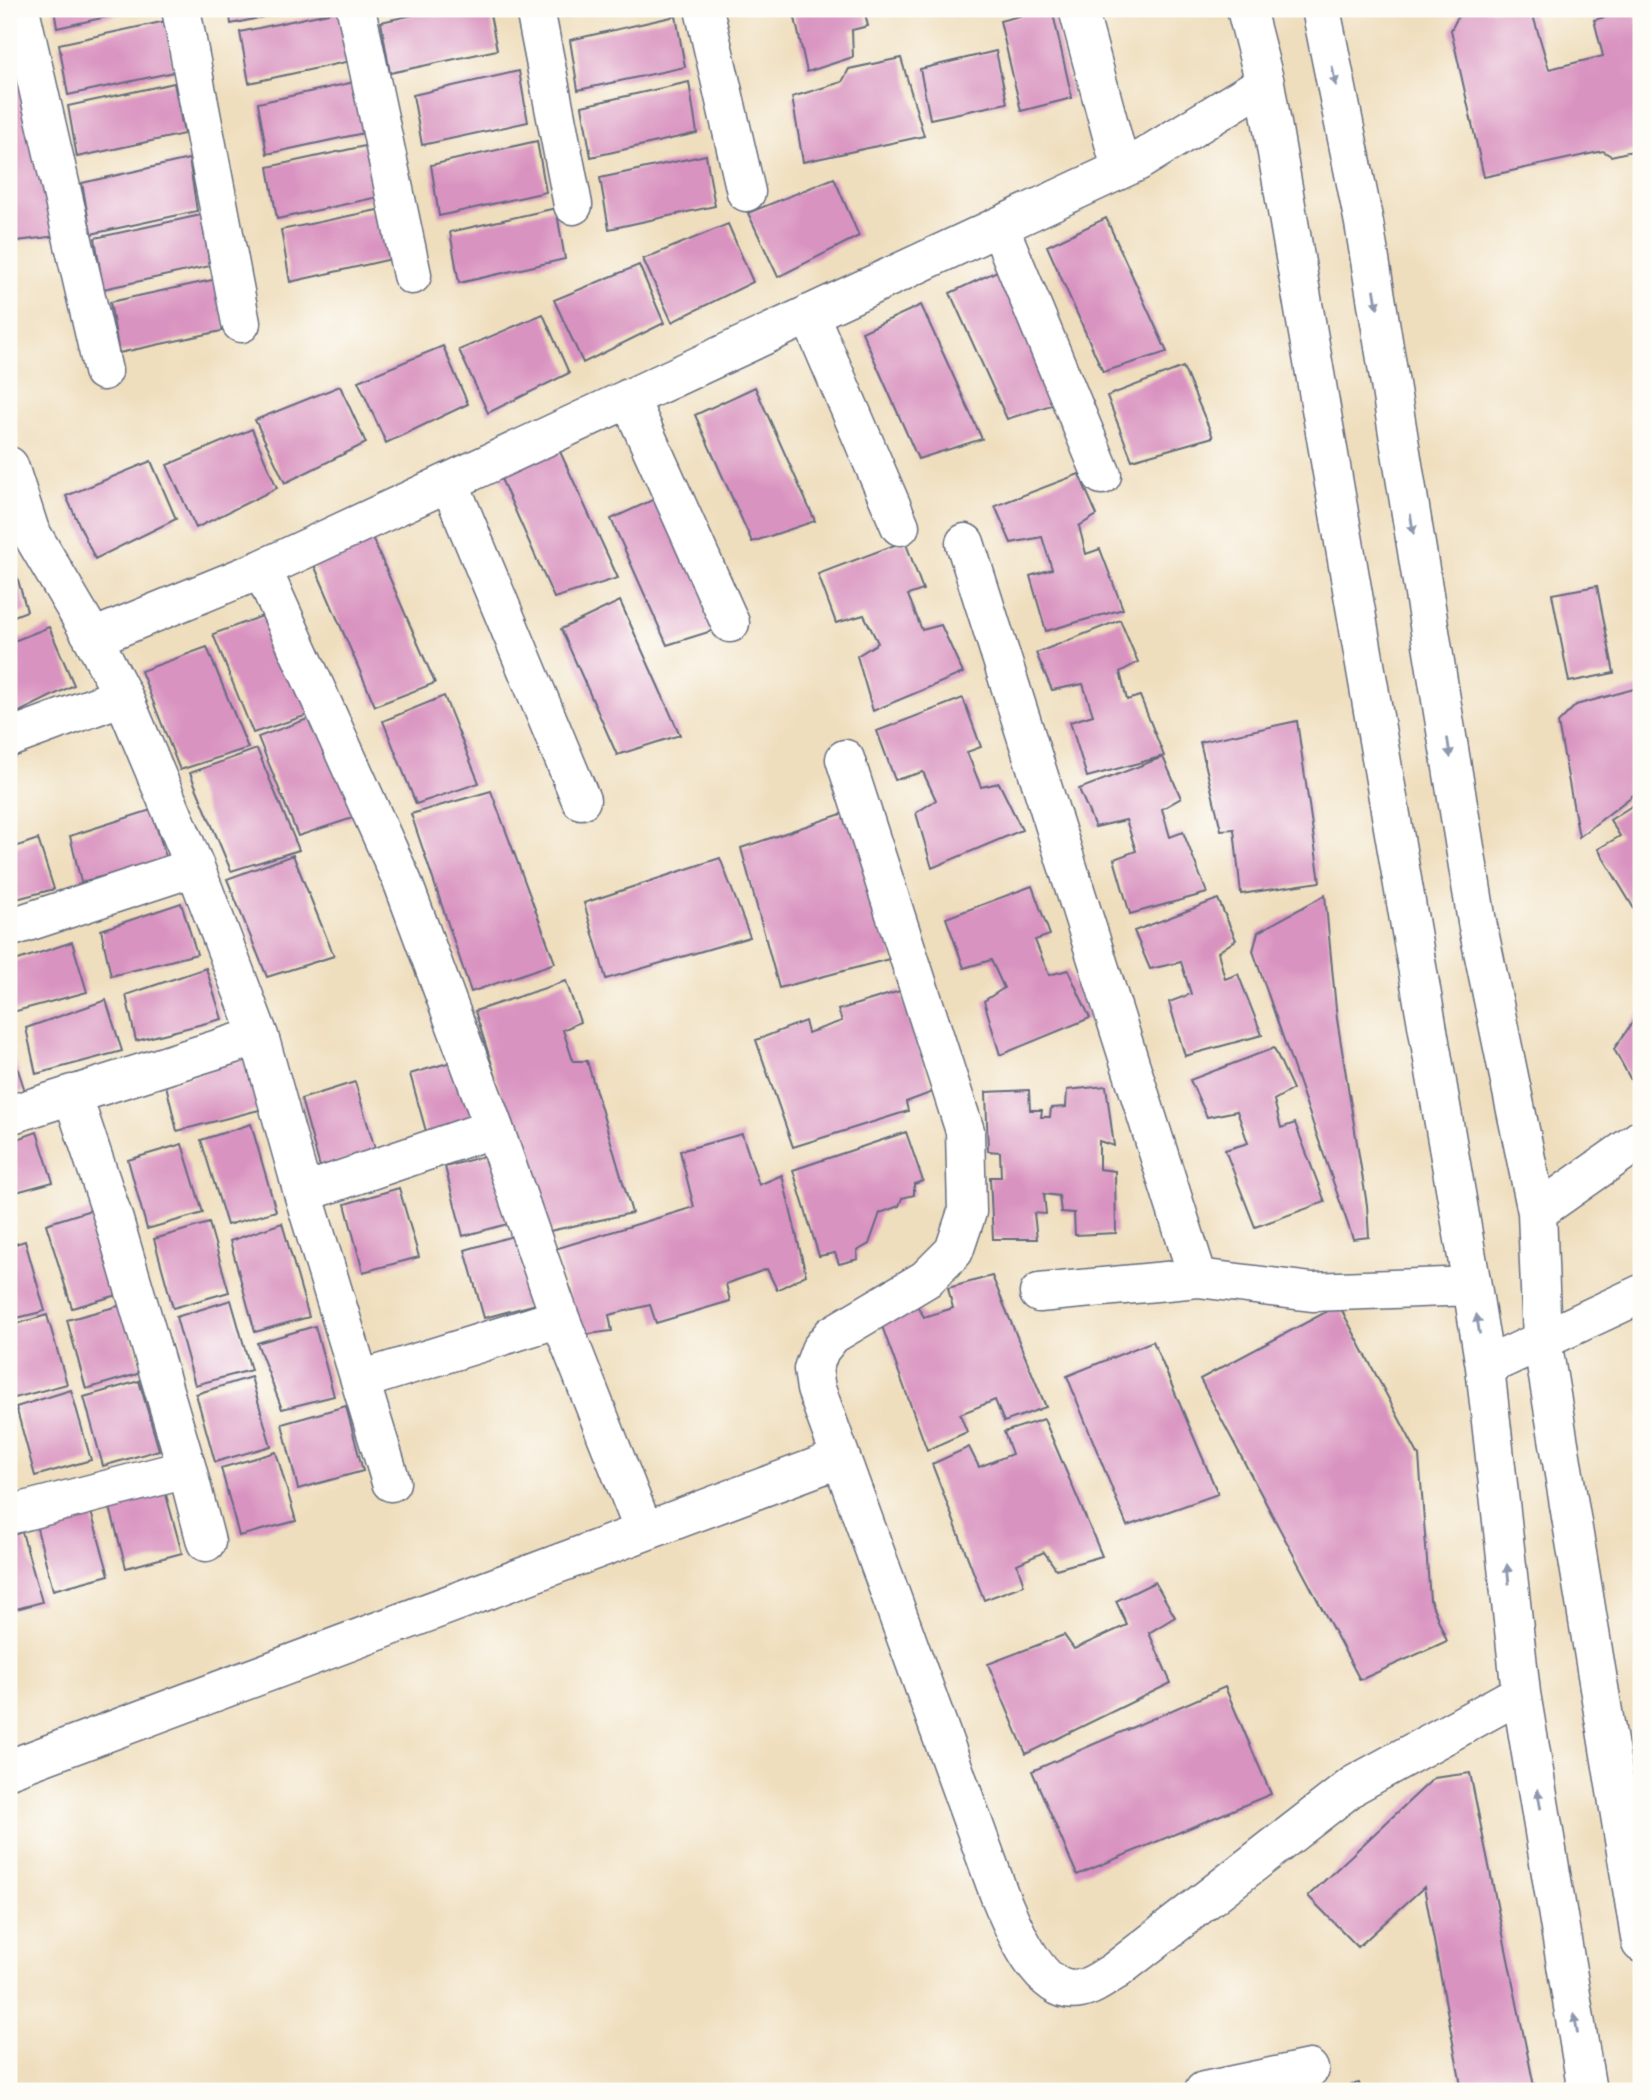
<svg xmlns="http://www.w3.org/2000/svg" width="1650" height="2100" font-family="Itim,sans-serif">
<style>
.building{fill:#d993c0}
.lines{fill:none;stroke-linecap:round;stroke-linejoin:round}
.minor-casing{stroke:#656c7f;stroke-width:41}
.minor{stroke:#fff;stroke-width:38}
.oneway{fill:#8d97ae}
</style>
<rect width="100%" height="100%" fill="#fdfcf7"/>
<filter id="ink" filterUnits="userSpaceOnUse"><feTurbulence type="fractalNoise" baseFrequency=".0143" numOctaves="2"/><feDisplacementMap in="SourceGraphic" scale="14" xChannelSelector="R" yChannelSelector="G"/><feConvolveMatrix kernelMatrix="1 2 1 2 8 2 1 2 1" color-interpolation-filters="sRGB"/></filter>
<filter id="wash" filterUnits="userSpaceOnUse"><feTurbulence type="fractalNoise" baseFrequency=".00686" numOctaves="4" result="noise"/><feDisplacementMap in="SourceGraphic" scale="28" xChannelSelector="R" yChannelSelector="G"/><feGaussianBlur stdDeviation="1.57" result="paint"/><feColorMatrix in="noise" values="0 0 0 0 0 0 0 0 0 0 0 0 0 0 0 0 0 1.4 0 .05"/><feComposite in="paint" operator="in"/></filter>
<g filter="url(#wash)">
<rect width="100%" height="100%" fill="#efdebd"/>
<g id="blocks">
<path class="building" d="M54,9h84v1l-81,18z
M229,9h67v1l-65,14z
M347,9l8,51 -106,23 -9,-51z
M440,9h49l8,41 -107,23 -9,-51z
M566,9h34v1l-33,7z
M793,9h71l4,17 -16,4 1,27 -46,15z
M1046,9h6l20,89 -51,13 -21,-90z
M1470,9h61l18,60 54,-13 -9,-36 40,-11 7,23v117l-30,7 -8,-5 -119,26 -33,-147 10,-19z
M676,16l9,51 -107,23 -8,-50z
M166,21l8,51 -106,23 -9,-51z
M996,51l11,52 -77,16 -10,-50z
M901,58l23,78 -121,26 -11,-65 50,-15 7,-13z
M519,71l9,51 -106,23 -9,-50z
M364,80l9,51 -106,23 -9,-51z
M689,82l8,51 -106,24 -9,-51z
M174,83l10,51 -107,23 -9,-51z
M20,84l37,152 -48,6v-156z
M537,141l9,51 -107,24 -8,-51z
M374,144l9,52 -106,23 -9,-52z
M706,155l9,51 -106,23 -9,-51z
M189,159l8,52 -106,23 -9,-51z
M834,178l25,58 -81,41 -30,-64z
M387,208l9,50 -106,24 -9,-52z
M556,208l9,51 -106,24 -9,-51z
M201,215l9,51 -107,23 -8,-51z
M1106,218l61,134 -64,20 -56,-126z
M728,224l25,58 -81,40 -29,-63z
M639,265l25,58 -81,40 -29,-63z
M1010,265l60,134 -63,20 -57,-126z
M217,279l9,51 -107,23 -9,-51z
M921,305l61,134 -64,20 -56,-127z
M543,314l26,59 -81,40 -29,-63z
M443,346l25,58 -82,39 -28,-62z
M1183,367l30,70 -81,23 -25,-64z
M340,386l26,57 -81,40 -30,-63z
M755,387l60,134 -63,21 -57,-127z
M252,429l25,59 -81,40 -29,-63z
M557,445l61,133 -64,20 -56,-126z
M151,461l25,58 -81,40 -29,-63z
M1079,474l18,41 -18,11 7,28 14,-5 23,60 -77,22 -16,-55 22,-7 -10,-32 -31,6 -16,-37z
M670,492l61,133 -64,20 -56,-126z
M369,530l66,153 -60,23 -64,-148z
M905,541l18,49 -15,5 14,35 19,-5 22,48 -90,38 -16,-55 21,-13 -14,-28 -28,8 -18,-49z
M11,556l16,55 -18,7v-61z
M1597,586l17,87 -45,9 -17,-88z
M620,601l60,134 -63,20 -56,-126z
M279,610l41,101 -67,22 -40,-99z
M1120,620l18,42 -18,10 7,28 13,-4 24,60 -77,21 -17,-55 23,-7 -10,-31 -31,6 -16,-37z
M49,627l25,58 -65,32v-74z
M207,647l41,101 -68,22 -39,-99z
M1641,687v102l-62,48 -21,-114 18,-18z
M444,696l35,87 -63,21 -33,-83z
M963,698l18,49 -14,5 14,35 18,-4 23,47 -90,38 -16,-55 20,-13 -13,-28 -28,8 -18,-49z
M324,713l41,101 -67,22 -40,-99z
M1297,721l23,161 -79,12 -7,-65 -13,1 -21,-88z
M257,749l42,101 -68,21 -41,-98z
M1163,757l18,41 -19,11 8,28 13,-5 24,61 -77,21 -16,-55 22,-8 -10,-31 -31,7 -16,-38z
M491,791l64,172 -84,29 -60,-178z
M1641,800v107l-2,10 -41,-68 22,-13 -10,-16z
M151,810l16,50 -86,22 -11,-46z
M850,811l43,147 -114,30 -38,-140z
M38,839l16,50 -45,12v-52z
M293,855l41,101 -67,21 -40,-98z
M720,858l30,79 -144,42 -22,-76z
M1032,886l18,49 -15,5 14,35 19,-5 22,48 -90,37 -16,-54 20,-13 -13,-28 -27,8 -18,-50z
M1325,895l12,124 30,186 2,32 -16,2 -100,-288 5,-19z
M1218,899l18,41 -18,12 7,27 13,-5 24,61 -77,21 -16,-54 22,-8 -10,-32 -31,7 -16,-38z
M181,903l16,51 -86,22 -10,-46z
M72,942l15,50 -78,21v-50z
M206,968l16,51 -86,22 -10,-46z
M566,981l14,41 -17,8 10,31h14l45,152 -87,19 -70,-221z
M900,991l33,101 -27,10 2,9 -115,36 -37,-107 49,-19 3,12 34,-12 -4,-11z
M106,1000l16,51 -86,23 -10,-46z
M1641,1010v67l-9,5 -18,-33z
M9,1042l16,49 -16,4z
M1274,1048l19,41 -19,11 7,28 14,-5 30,79 -70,25 -30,-77 23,-7 -11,-32 -30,6 -17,-37z
M247,1058l16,51 -86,22 -11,-46z
M465,1058l20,69 -56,15 -19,-68z
M355,1082l21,70 -56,15 -19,-68z
M1106,1086l8,60 -15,-5v28l16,2 1,62 -41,2 -1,-22 -13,-1 -2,-16 -15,-2 2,20 -12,-1 3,26h-44l-3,-62h11l-1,-25 -12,-1 -2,-59 43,-2 1,20h12l-1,7h9l1,-9 15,-1 1,-17z
M251,1124l25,87 -49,14 -26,-85z
M37,1132l16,50 -44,12v-52z
M906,1132l17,49 -9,3v11l-12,3 -3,8 -19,7 -11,31 -12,7 1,8 -19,5 -4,-11 -16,3 -26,-86z
M742,1134l17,51 23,-10 24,100 -29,15 -10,-21 -41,15 4,17 -74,22 -6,-18 -41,10 3,16 -31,4 -26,-86 139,-42 -14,-56z
M182,1144l21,69 -56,16 -19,-69z
M499,1152l20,69 -56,15 -18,-69z
M399,1188l20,69 -56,15 -18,-68z
M97,1208l24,86 -49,14 -26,-84z
M209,1223l20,69 -56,16 -19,-69z
M282,1223l27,94 -54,15 -25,-91z
M520,1234l20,69 -56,15 -19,-68z
M25,1241l20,70 -36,9v-74z
M992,1276l54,131 -42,15 -9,-22 -35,14 7,18 -40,18 -48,-132 36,-16 9,15 29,-9 -5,-20z
M231,1300l20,70 -56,15 -19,-68z
M122,1305l19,68 -55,16 -19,-69z
M1339,1305l80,151 11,144 17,41 -87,39 -160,-301z
M47,1315l20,69 -56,15 -2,-73z
M315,1326l19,70 -52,13 -25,-66z
M1153,1341l65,153 -91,32 -60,-150z
M251,1377l20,69 -56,16 -19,-68z
M139,1381l20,69 -56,16 -19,-69z
M71,1390l20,70 -56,16 -19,-69z
M346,1406l17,65 -65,18 -16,-65z
M1044,1419l58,137 -46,13 -12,-17 -27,12 7,21 -40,15 -52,-136 37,-17 10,20 33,-13 -8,-22z
M276,1452l20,69 -57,15 -18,-68z
M163,1484l19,69 -56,15 -18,-68z
M89,1505l20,70 -56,15 -18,-69z
M22,1532l20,70 -33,9v-75z
M1155,1582l20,35 -26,16 22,50 -145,71 -38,-90 76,-29 10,14 53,-24 -11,-24z
M1225,1687l46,107 -194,81 -45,-104z
M1470,1773l65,318h-73l-38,-204 -66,60 -50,-51 126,-118z
M1359,2083l2,8h-32v-1z"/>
</g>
</g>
<g filter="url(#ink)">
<use href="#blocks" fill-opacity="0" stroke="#656c7f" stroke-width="2"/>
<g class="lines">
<g class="minor-casing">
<path id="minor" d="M20,9l83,362
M181,9l60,314
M356,9l56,266
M535,9l38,196
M704,9l42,183
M1078,9l43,160
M1246,9l19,74 207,1203 13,81 36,326 66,398
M1321,9l43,214 113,699 60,290 5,128 99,603
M999,226l103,249
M809,314l91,212
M629,398l101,225
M9,466l21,65 63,107 30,58 72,171 64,169 44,157 88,289
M449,482l132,318
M965,543l233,735 114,14 160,-6
M262,569l141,314 91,245 66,190 84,213
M93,638l169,-69 875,-407 128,-79
M9,738l114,-42
M845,759l120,372 2,81 -13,39 -28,28 -94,56 -12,15 -7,19 3,20 183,505c12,29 41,104 81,95 12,-2 25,-12 35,-18l239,-186 167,-92
M9,928l186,-61
M9,1115l250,-79
M303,1193l191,-65
M1537,1212l104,-73
M1039,1293l159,-15
M1485,1367l156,-73
M361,1380l199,-62
M187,1469l19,73
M9,1515l178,-46 -74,-252 -41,-123
M9,1769l832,-311
M1204,2091l105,-22"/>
</g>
<use href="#minor" class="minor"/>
</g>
<defs><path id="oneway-solid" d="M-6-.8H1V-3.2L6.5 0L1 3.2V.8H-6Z" transform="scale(1.75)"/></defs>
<g class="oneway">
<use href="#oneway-solid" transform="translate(1334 76) rotate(79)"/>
<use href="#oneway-solid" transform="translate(1376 299) rotate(81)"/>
<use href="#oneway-solid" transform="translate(1412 524) rotate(81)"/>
<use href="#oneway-solid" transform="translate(1449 748) rotate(81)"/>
<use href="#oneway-solid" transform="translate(1478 1324) rotate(-99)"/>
<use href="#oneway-solid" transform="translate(1508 1574) rotate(-96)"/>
<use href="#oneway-solid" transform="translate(1539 1799) rotate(-100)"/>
<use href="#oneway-solid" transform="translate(1576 2024) rotate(-99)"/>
</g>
</g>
<rect width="1650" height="2100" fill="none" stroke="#fdfcf7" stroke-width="35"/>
</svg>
